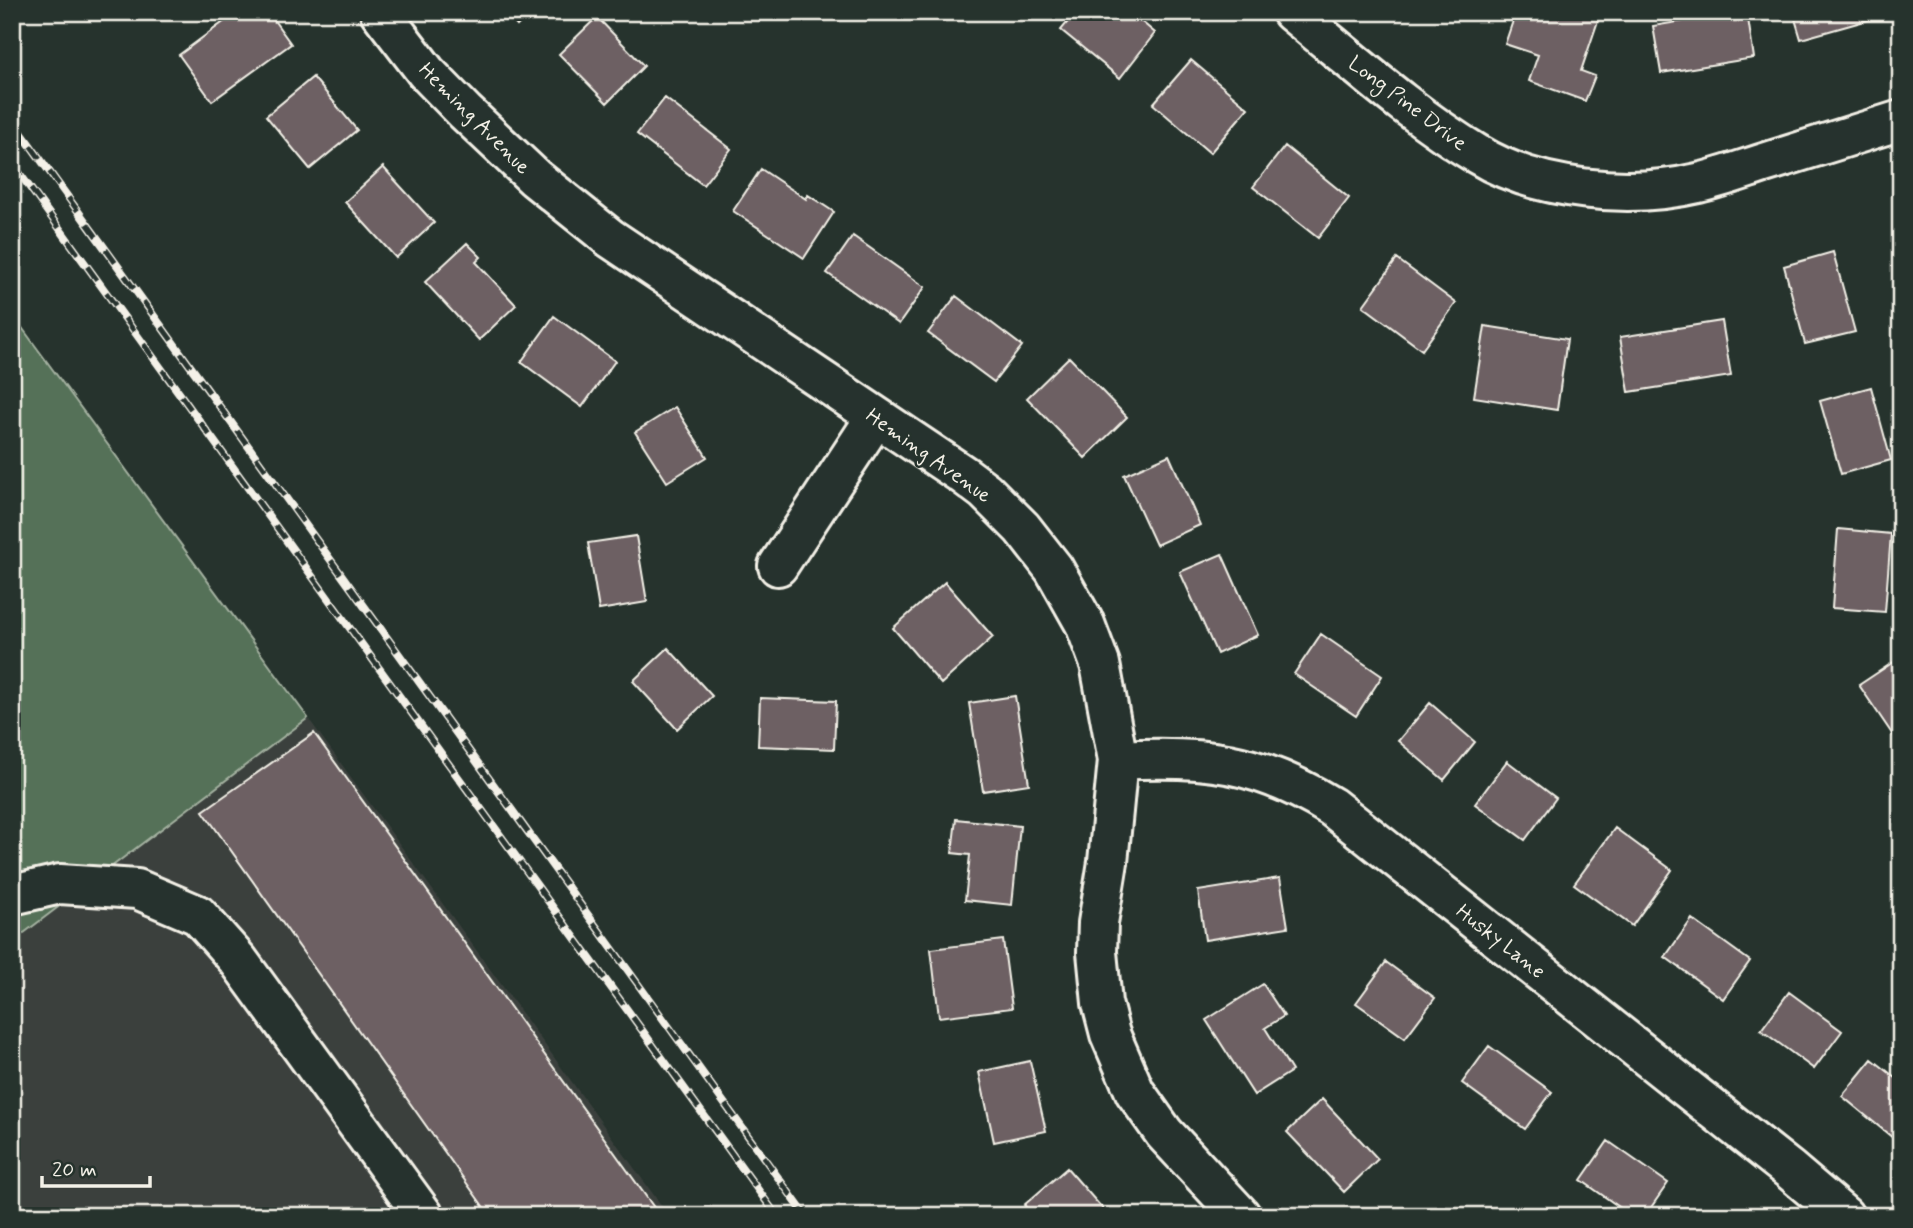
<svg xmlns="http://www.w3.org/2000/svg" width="1913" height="1228" font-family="Mynerve,sans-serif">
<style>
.built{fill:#3b413e}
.green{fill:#547159;stroke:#a4b1a0;stroke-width:2}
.building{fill:#6d6164;stroke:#f4f1e8;stroke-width:2}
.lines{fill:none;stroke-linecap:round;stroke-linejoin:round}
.minor-casing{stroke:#f4f1e8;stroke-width:44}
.minor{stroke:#26332d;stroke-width:38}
.rail-casing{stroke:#f4f1e8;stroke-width:8}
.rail{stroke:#26332d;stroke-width:5;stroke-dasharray:16;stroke-linecap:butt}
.labels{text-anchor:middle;stroke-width:5;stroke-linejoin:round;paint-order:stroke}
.street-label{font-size:21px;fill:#f4f1e8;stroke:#26332d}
</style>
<rect width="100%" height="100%" fill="#26332d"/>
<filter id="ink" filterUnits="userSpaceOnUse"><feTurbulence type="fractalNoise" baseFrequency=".0143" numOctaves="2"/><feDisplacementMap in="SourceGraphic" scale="14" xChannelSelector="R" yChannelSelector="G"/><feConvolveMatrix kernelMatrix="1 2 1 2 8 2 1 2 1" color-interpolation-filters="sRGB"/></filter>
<g filter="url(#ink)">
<path class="built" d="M308,718l361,498h-657v-274z"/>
<path class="green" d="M12,314l296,404 -296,224z"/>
<path class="building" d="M237,12h31l23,32 -79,57 -33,-46z
M504,12h27l-14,14z
M1076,12h54l25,21 -35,45 -59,-48z
M1516,12h85l-20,59 14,5 -10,25 -56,-20 9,-26 -33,-11z
M1738,12h9l7,46 -93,15 -8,-47z
M1793,12h93v3l-85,24z
M597,17l47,49 -37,37 -48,-49z
M1191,60l57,48 -38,45 -57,-49z
M313,77l44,53 -47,39 -44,-53z
M665,98l66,51 -28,36 -66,-51z
M1285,146l64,52 -31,40 -65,-51z
M383,167l51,56 -38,35 -51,-56z
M761,169l45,30 2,-4 26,17 -30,46 -71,-47z
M853,236l72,51 -26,37 -72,-51z
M467,243l14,14 -5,5 40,43 -37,35 -54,-58z
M1833,252l22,80 -50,12 -21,-78z
M1397,259l59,44 -34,47 -59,-44z
M956,296l66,50 -28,36 -66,-49z
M554,316l61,45 -33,46 -61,-45z
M1722,321l9,55 -102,16 -9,-55z
M1485,326l82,13 -10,71 -83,-13z
M1069,357l58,60 -42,41 -58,-60z
M1871,387l20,73 -50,14 -21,-73z
M675,407l32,50 -40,25 -32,-50z
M1169,455l31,70 -44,20 -32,-70z
M1838,529l53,5 -6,78 -53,-4z
M636,536l11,66 -48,8 -11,-67z
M1222,554l36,81 -41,19 -37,-82z
M945,582l48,55 -52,47 -48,-56z
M1321,634l61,42 -26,40 -62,-42z
M668,648l44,48 -35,33 -44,-48z
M1901,657v90l-42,-62z
M1015,696l14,88 -46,7 -14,-88z
M760,698l76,3 -2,48 -76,-3z
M1430,703l45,39 -31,38 -46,-39z
M314,733l346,483h-170l-287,-405z
M1507,761l49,37 -31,42 -50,-36z
M956,819l64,7 -8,79 -47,-5 5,-45 -18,-2z
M1615,828l57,42 -40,56 -58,-42z
M1280,878l8,49 -83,13 -7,-49z
M1692,919l58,42 -27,38 -58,-42z
M1003,940l9,68 -73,9 -8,-68z
M1386,962l49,36 -30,40 -49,-35z
M1263,984l21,32 -19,12 27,43 -38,24 -48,-75z
M1789,992l53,39 -28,38 -53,-39z
M1489,1046l63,46 -27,37 -63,-46z
M1872,1059l29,23v58l-2,3 -57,-47z
M1030,1061l16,70 -52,11 -15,-70z
M1322,1099l56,60 -34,33 -57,-60z
M1608,1141l60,42 -23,33h-13l-51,-36z
M1067,1168l42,48h-75l-10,-11z"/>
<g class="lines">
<g class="minor-casing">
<path id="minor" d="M380,12l46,60 39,40 70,66 75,60 355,238 20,15 37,37 32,41 31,55 15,40 18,96 -10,102 -10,61 -1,29 5,51 8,31 25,58 29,41 77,83
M1292,12c58,47 121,104 185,142 60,37 153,45 221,29 22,-5 44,-13 66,-20 46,-14 91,-29 137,-43
M778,566l98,-149
M1118,760c86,-5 140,1 214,47l458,363 54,46
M12,895l48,-11 77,5 61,26 40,45 186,256"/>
</g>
<use href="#minor" class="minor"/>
<g class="rail-casing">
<path id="rail" d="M12,120l794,1096
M12,163l765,1053"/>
</g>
<use href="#rail" class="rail"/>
</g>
</g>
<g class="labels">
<g class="street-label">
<text transform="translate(1408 103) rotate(37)" y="7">Long Pine Drive</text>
<text transform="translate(475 118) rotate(45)" y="7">Heming Avenue</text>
<text transform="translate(929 455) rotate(35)" y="7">Heming Avenue</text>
<text transform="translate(1501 941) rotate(38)" y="7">Husky Lane</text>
</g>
</g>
<rect width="1913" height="1228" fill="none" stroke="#26332d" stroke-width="42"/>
<rect x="21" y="21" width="1871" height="1186" fill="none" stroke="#f4f1e8" stroke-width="2.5" filter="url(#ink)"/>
<path d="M42 1176v10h108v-10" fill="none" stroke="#f4f1e8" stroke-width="3.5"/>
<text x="52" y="1176" font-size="21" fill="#f4f1e8" stroke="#26332d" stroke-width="5" paint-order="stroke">20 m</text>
</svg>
